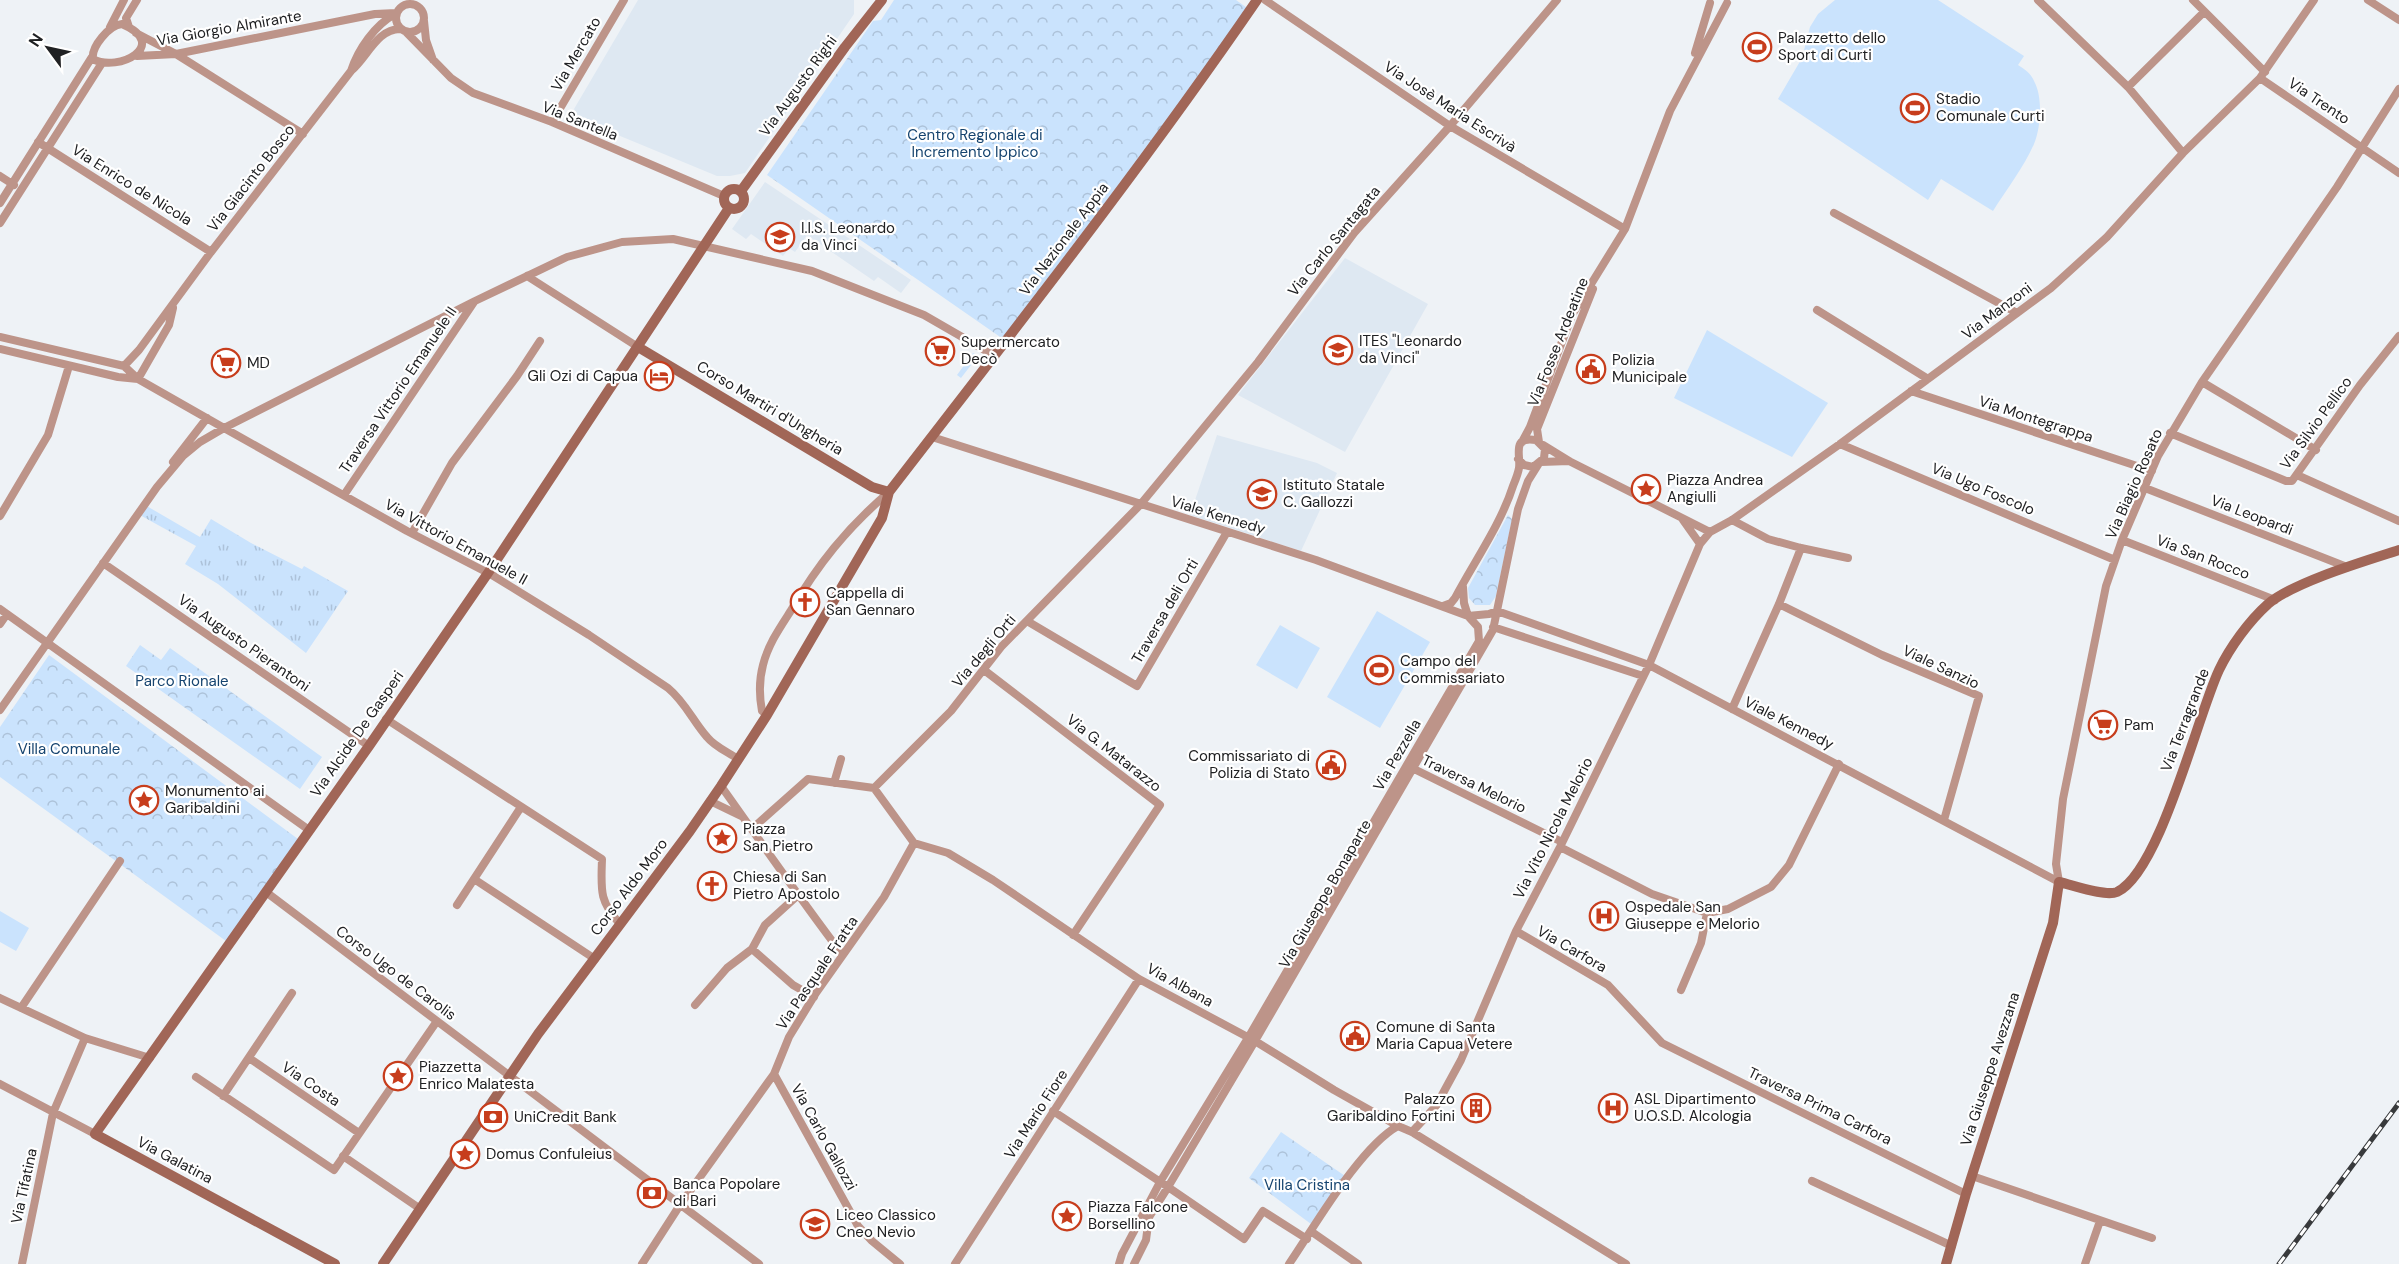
<svg xmlns="http://www.w3.org/2000/svg" width="2399" height="1264" font-family="'DM Sans',sans-serif">
<style>
.built{fill:#dee8f2}
.grass{fill:url(#grass-tufts)}
.forest{fill:url(#forest-crowns)}
.garden{fill:#cae3fd}
.lines{fill:none;stroke-linecap:round;stroke-linejoin:round}
.street{stroke:#bd9489;stroke-width:8}
.secondary{stroke:#a16657;stroke-width:10}
.rail-casing{stroke:#383a3c;stroke-width:5}
.rail{stroke:#fff;stroke-width:3;stroke-dasharray:9;stroke-linecap:butt}
.labels{text-anchor:middle;stroke-width:4.5;stroke-linejoin:round;paint-order:stroke}
.street-label{font-size:15px;fill:#202123;stroke:#fff}
.poi-label{font-size:15px;fill:#202123;stroke:#fff;text-anchor:start}
.park-label{font-size:15px;fill:#16446f;stroke:#fff}
</style>
<defs>
<pattern id="grass-tufts" width="24" height="20" patternUnits="userSpaceOnUse" patternTransform="scale(1.5)"><rect width="24" height="20" fill="#cae3fd"/><path d="M3 7l-1-3M5 7V3M7 7l1-3M15 17l-1-3M17 17v-4M19 17l1-3" fill="none" stroke="#adc2d9"/></pattern>
<pattern id="forest-crowns" width="20" height="18" patternUnits="userSpaceOnUse" patternTransform="scale(1.5)"><rect width="20" height="18" fill="#cae3fd"/><path d="M2 6a3 3 0 1 1 6 0M12 15a3 3 0 1 1 6 0" fill="none" stroke="#adc2d9"/></pattern>
</defs>
<rect width="100%" height="100%" fill="#eef2f6"/>
<path class="built" d="M638,0h216v14l-109,159 -15,3h-13l-138,-57 -5,-10z
M765,182l146,98 -10,13 -23,-16 -4,4 -67,-46 -12,17 -6,-4 -6,8 -32,-22 -5,5 -14,-10z
M1345,258l83,46 -83,148 -107,-57z
M1217,435l100,28 20,10 -36,78 -111,-36z"/>
<path class="grass" d="M973,353l5,3 -17,22 -4,-3z
M145,505l55,32 11,-18 40,24 51,26 2,-3 44,25 -42,62 -88,-69 -33,-20 11,-18 -58,-32z"/>
<path class="forest" d="M894,0h342l14,10 -244,331 -239,-166 106,-154 8,-1z
M1508,515l4,4 -16,77 -6,9h-15l-6,-7 -1,-10z
M140,645l21,15 9,-12 152,109 -22,32 -174,-123z
M49,655l249,184 -72,102 -226,-164v-50z
M1281,1132l67,46 -33,49 -66,-49z"/>
<path class="garden" d="M1835,0h103l86,56 -6,9c6,4 13,8 16,16 9,16 7,46 0,63 -10,23 -28,46 -41,67l-52,-32 -13,21 -150,-101 24,-41 8,-31 8,-13z
M1707,330l121,73 -36,54 -118,-59z
M1377,611l53,31 -50,86 -53,-31z
M1280,625l40,23 -23,41 -41,-24z
M0,911l29,17 -13,23 -16,-9z"/>
<g class="lines">
<path class="street" d="M1265,0l185,126 175,103
M2038,0l90,87 55,66
M2193,0l72,72
M2368,0l31,20
M396 18a14 14 0 1 1 28 0a14 14 0 1 1-28 0Z
M424,21l2,19 7,20
M122,24c49,21 -4,49 -29,35 -2,-12 16,-34 29,-35z
M110,27l14,-27
M129,27l-3,-9 11,-18
M406,32l45,46 22,15 79,29 172,74
M136,33l40,21 127,80
M1695,53l15,-50
M137,56l39,-2 199,-40 21,-1
M351,71c7,-22 24,-46 44,-57
M2260,78l139,95
M2128,87l76,-75
M552,122l72,-122
M38,142l173,110
M0,176l14,9
M0,203l92,-146
M1834,213l183,100
M0,223l102,-160
M527,276l111,71
M1817,310l111,69
M0,337l124,29 14,13 86,49 183,103 85,44 97,60 79,53c17,14 25,33 39,49 8,10 21,15 31,22
M0,349l118,28 20,2 31,-54 4,-17
M124,366l15,-16 72,-98 140,-181c16,-13 26,-42 49,-42
M2202,382l114,68
M1911,391l241,80
M2170,433l116,48h6l68,-96 39,-49
M932,437l384,123 152,56 10,11 1,14 -231,397 -88,144 -38,72 -3,10
M1522,442l8,-15 42,-112 53,-86 45,-118 57,-108
M1539,442l-2,-13 56,-140
M1840,444l275,116
M1543,445l26,16 141,71
M173,462l34,-44
M1541,462l28,-1
M2297,475l102,46
M2145,488l202,79
M344,495l130,-193
M0,516l48,-81 21,-69
M1683,520l17,24
M1732,520l36,19 33,9 47,10
M412,533l40,-70 65,-87 23,-35
M2122,540l153,60
M103,563l266,183
M1463,587l1,16 4,13 21,-2 8,-3
M1779,604l103,51 97,41 -35,124
M1443,606l8,-3 4,-5c19,-36 46,-74 58,-112 2,-5 5,-12 6,-18 2,-13 -8,-32 17,-28l9,9 -1,9 -11,9 -9,-2 -6,-6
M0,609l309,221
M1497,611l152,54 410,217
M1027,621l110,65 90,-154
M0,624l7,-10
M1493,627l150,49
M984,670l176,135 -87,130
M1732,709l47,-105 22,-56
M0,710l157,-223 26,-31 17,-14 24,-14 251,-127 92,-44 55,-15 51,-3 139,32 112,44 71,41
M767,715l-5,-4c-3,-16 -3,-31 1,-46 5,-20 16,-36 27,-53 28,-48 57,-84 99,-120
M386,719l216,140c-1,31 -3,42 18,65
M1410,767l152,75
M834,783l7,-24
M721,786c40,56 79,113 121,168
M874,788l77,-77 50,-64 139,-142 118,-143 96,-129 96,-107 107,-126
M710,801l31,15
M753,828l55,-49 66,9 40,55 34,10 45,27 146,99 116,62 79,49 64,36 14,6 214,132
M1560,847l92,47 55,19 21,-4 43,-22 18,-22 50,-101
M474,879l121,80
M2059,882l-3,-18 7,-65 43,-213 16,-46 36,-84 44,-74 135,-195 62,-98
M266,892l493,372
M797,896l-32,29 -13,24 41,36 21,12
M457,905l64,-98
M1516,931l92,54 54,58 304,151
M1681,990l20,-47 6,-30
M0,998l85,40 65,20
M695,1005l32,-37 25,-19
M21,1008l99,-147
M249,1058l110,75
M774,1074l84,152 14,15 28,23
M196,1077l138,93 103,-149
M0,1084l95,50
M223,1096l69,-103
M1053,1111l115,76 -19,30 -3,23 -12,24
M1412,1132l24,-26 25,-46 55,-129 44,-84 89,-182 51,-121 10,-12 22,-12 108,-76 211,-156 56,-51 76,-84 77,-75 54,-78
M343,1156l76,52
M1972,1176l180,62
M1812,1181l140,65
M1312,1232l46,32
M1307,1239l-44,-28 -19,28 -76,-52 87,-146 238,-411 25,-121 10,-28 10,-16
M22,1264l31,-151 32,-75
M642,1264l38,-59 94,-131 15,-37 27,-44 68,-96 30,-54
M955,1264l184,-285
M1289,1264c26,-38 71,-117 109,-138
M2085,1264l15,-43"/>
<path class="secondary" d="M724 199a10 10 0 1 1 20 0a10 10 0 1 1-20 0Z
M741,191l104,-144 37,-47
M638,347l234,140 17,5
M335,1264l-240,-130 274,-388 119,-173 241,-365
M383,1264l155,-230 152,-203 31,-45 46,-71 115,-197 7,-26c125,-162 252,-323 368,-492
M1946,1264l20,-70 87,-271 6,-41c14,3 46,15 58,10 43,-20 80,-175 102,-222 11,-23 30,-49 49,-66 26,-22 97,-43 131,-54"/>
<g class="rail-casing">
<path id="rail" d="M2279,1264l120,-161"/>
</g>
<use href="#rail" class="rail"/>
</g>
<defs>
<g id="stadium-ring" transform="scale(1.5)"><circle r="9.5" fill="#fff" stroke="#c73d1c" stroke-width="1.5"/><path d="M0-5a6.5 5 0 1 0 0 10a6.5 5 0 1 0 0-10ZM-3.5-1.8h7v3.6h-7Z" fill="#c73d1c"/></g>
<g id="school-ring" transform="scale(1.5)"><circle r="9.5" fill="#fff" stroke="#c73d1c" stroke-width="1.5"/><path d="M0-5L7-2L0 1L-7-2ZM-4 1L0 2.5L4 1V4Q0 6-4 4Z" fill="#c73d1c"/></g>
<g id="supermarket-ring" transform="scale(1.5)"><circle r="9.5" fill="#fff" stroke="#c73d1c" stroke-width="1.5"/><path d="M-6-5.5h2.5l.6 2H6L4.5 2H-2.5L-4.4-4H-6ZM-1.5 3.2a1.3 1.3 0 1 0 .1 0ZM3 3.2a1.3 1.3 0 1 0 .1 0Z" fill="#c73d1c"/></g>
<g id="civic-ring" transform="scale(1.5)"><circle r="9.5" fill="#fff" stroke="#c73d1c" stroke-width="1.5"/><path d="M-.6-6.5H3V-4.5H.6V-3L4-1V1h2V6H-6V1h2V-1L-.6-3ZM-1.2 2.5V6h2.4V2.5Z" fill="#c73d1c"/></g>
<g id="hotel-ring" transform="scale(1.5)"><circle r="9.5" fill="#fff" stroke="#c73d1c" stroke-width="1.5"/><path d="M-6-4.5h1.5V1H6V5H4.5V3h-9V5H-6ZM-4 0a1.8 1.8 0 1 1 3.6 0ZM.5 0V-2.5h3Q6-2.5 6 0Z" fill="#c73d1c"/></g>
<g id="sight-ring" transform="scale(1.5)"><circle r="9.5" fill="#fff" stroke="#c73d1c" stroke-width="1.5"/><path d="M0-6L1.8-2.2L6-1.7L2.9 1.2L3.7 5.4L0 3.3L-3.7 5.4L-2.9 1.2L-6-1.7L-1.8-2.2Z" fill="#c73d1c"/></g>
<g id="church-ring" transform="scale(1.5)"><circle r="9.5" fill="#fff" stroke="#c73d1c" stroke-width="1.5"/><path d="M-1.2-6h2.4v3.5h3.3v2.4h-3.3V6h-2.4V-.1h-3.3v-2.4h3.3Z" fill="#c73d1c"/></g>
<g id="hospital-ring" transform="scale(1.5)"><circle r="9.5" fill="#fff" stroke="#c73d1c" stroke-width="1.5"/><path d="M-5-5h3v3.5h4V-5h3V5h-3V1.5h-4V5h-3Z" fill="#c73d1c"/></g>
<g id="building-ring" transform="scale(1.5)"><circle r="9.5" fill="#fff" stroke="#c73d1c" stroke-width="1.5"/><path d="M-4-6H4V6H1V3H-1V6H-4ZM-2.5-4.3h1.7v1.8h-1.7ZM.8-4.3h1.7v1.8H.8ZM-2.5-1h1.7V.8h-1.7ZM.8-1h1.7V.8H.8Z" fill="#c73d1c"/></g>
<g id="bank-ring" transform="scale(1.5)"><circle r="9.5" fill="#fff" stroke="#c73d1c" stroke-width="1.5"/><path d="M-6-4H6V4H-6ZM0-2.3a2.3 2.3 0 1 0 0 4.6a2.3 2.3 0 1 0 0-4.6Z" fill="#c73d1c"/></g>
</defs>
<g fill-rule="evenodd">
<use href="#stadium-ring" x="1757" y="47"/>
<use href="#stadium-ring" x="1915" y="108"/>
<use href="#school-ring" x="780" y="237"/>
<use href="#school-ring" x="1338" y="350"/>
<use href="#supermarket-ring" x="940" y="351"/>
<use href="#supermarket-ring" x="226" y="363"/>
<use href="#civic-ring" x="1591" y="369"/>
<use href="#hotel-ring" x="659" y="376"/>
<use href="#sight-ring" x="1646" y="489"/>
<use href="#school-ring" x="1262" y="494"/>
<use href="#church-ring" x="805" y="602"/>
<use href="#stadium-ring" x="1379" y="670"/>
<use href="#supermarket-ring" x="2103" y="725"/>
<use href="#civic-ring" x="1331" y="765"/>
<use href="#sight-ring" x="144" y="800"/>
<use href="#sight-ring" x="722" y="838"/>
<use href="#church-ring" x="712" y="886"/>
<use href="#hospital-ring" x="1604" y="916"/>
<use href="#civic-ring" x="1355" y="1036"/>
<use href="#sight-ring" x="398" y="1076"/>
<use href="#building-ring" x="1476" y="1108"/>
<use href="#hospital-ring" x="1613" y="1108"/>
<use href="#bank-ring" x="493" y="1117"/>
<use href="#sight-ring" x="465" y="1154"/>
<use href="#bank-ring" x="652" y="1193"/>
<use href="#sight-ring" x="1067" y="1216"/>
<use href="#school-ring" x="815" y="1224"/>
</g>
<g class="labels">
<g class="street-label">
<text transform="translate(229 28) rotate(-10)" y="5">Via Giorgio Almirante</text>
<text transform="translate(576 54) rotate(-60)" y="5">Via Mercato</text>
<text transform="translate(798 86) rotate(-54)" y="5">Via Augusto Righi</text>
<text transform="translate(2319 101) rotate(34)" y="5">Via Trento</text>
<text transform="translate(1450 107) rotate(33)" y="5">Via Josè Maria Escrivà</text>
<text transform="translate(580 121) rotate(22)" y="5">Via Santella</text>
<text transform="translate(251 178) rotate(-52)" y="5">Via Giacinto Bosco</text>
<text transform="translate(132 185) rotate(32)" y="5">Via Enrico de Nicola</text>
<text transform="translate(1064 239) rotate(-53)" y="5">Via Nazionale Appia</text>
<text transform="translate(1334 241) rotate(-51)" y="5">Via Carlo Santagata</text>
<text transform="translate(1997 311) rotate(-37)" y="5">Via Manzoni</text>
<text transform="translate(1558 342) rotate(-68)" y="5">Via Fosse Ardeatine</text>
<text transform="translate(398 390) rotate(-56)" y="5">Traversa Vittorio Emanuele II</text>
<text transform="translate(770 408) rotate(31)" y="5">Corso Martiri d'Ungheria</text>
<text transform="translate(2036 419) rotate(18)" y="5">Via Montegrappa</text>
<text transform="translate(2316 423) rotate(-54)" y="5">Via Silvio Pellico</text>
<text transform="translate(2134 484) rotate(-66)" y="5">Via Biagio Rosato</text>
<text transform="translate(1983 489) rotate(23)" y="5">Via Ugo Foscolo</text>
<text transform="translate(1218 515) rotate(17)" y="5">Viale Kennedy</text>
<text transform="translate(2252 515) rotate(21)" y="5">Via Leopardi</text>
<text transform="translate(456 542) rotate(29)" y="5">Via Vittorio Emanuele II</text>
<text transform="translate(2203 557) rotate(21)" y="5">Via San Rocco</text>
<text transform="translate(1165 611) rotate(-60)" y="5">Traversa deli Orti</text>
<text transform="translate(244 643) rotate(35)" y="5">Via Augusto Pierantoni</text>
<text transform="translate(984 651) rotate(-50)" y="5">Via degli Orti</text>
<text transform="translate(1941 667) rotate(25)" y="5">Viale Sanzio</text>
<text transform="translate(2185 720) rotate(-69)" y="5">Via Terragrande</text>
<text transform="translate(1789 723) rotate(27)" y="5">Viale Kennedy</text>
<text transform="translate(357 734) rotate(-55)" y="5">Via Alcide De Gasperi</text>
<text transform="translate(1114 753) rotate(38)" y="5">Via G. Matarazzo</text>
<text transform="translate(1397 755) rotate(-60)" y="5">Via Pezzella</text>
<text transform="translate(1474 784) rotate(26)" y="5">Traversa Melorio</text>
<text transform="translate(1553 828) rotate(-63)" y="5">Via Vito Nicola Melorio</text>
<text transform="translate(629 887) rotate(-53)" y="5">Corso Aldo Moro</text>
<text transform="translate(1325 894) rotate(-60)" y="5">Via Giuseppe Bonaparte</text>
<text transform="translate(1572 949) rotate(30)" y="5">Via Carfora</text>
<text transform="translate(396 973) rotate(37)" y="5">Corso Ugo de Carolis</text>
<text transform="translate(817 973) rotate(-56)" y="5">Via Pasquale Fratta</text>
<text transform="translate(1180 985) rotate(29)" y="5">Via Albana</text>
<text transform="translate(1990 1069) rotate(-72)" y="5">Via Giuseppe Avezzana</text>
<text transform="translate(311 1084) rotate(34)" y="5">Via Costa</text>
<text transform="translate(1820 1106) rotate(26)" y="5">Traversa Prima Carfora</text>
<text transform="translate(1036 1114) rotate(-57)" y="5">Via Mario Fiore</text>
<text transform="translate(824 1137) rotate(61)" y="5">Via Carlo Gallozzi</text>
<text transform="translate(175 1160) rotate(28)" y="5">Via Galatina</text>
<text transform="translate(24 1186) rotate(-78)" y="5">Via Tifatina</text>
</g>
<g class="poi-label">
<text x="1778" y="43">Palazzetto dello<tspan x="1778" dy="17">Sport di Curti</tspan></text>
<text x="1936" y="104">Stadio<tspan x="1936" dy="17">Comunale Curti</tspan></text>
<text x="801" y="233">I.I.S. Leonardo<tspan x="801" dy="17">da Vinci</tspan></text>
<text x="1359" y="346">ITES "Leonardo<tspan x="1359" dy="17">da Vinci"</tspan></text>
<text x="961" y="347">Supermercato<tspan x="961" dy="17">Decò</tspan></text>
<text x="1612" y="365">Polizia<tspan x="1612" dy="17">Municipale</tspan></text>
<text x="247" y="368">MD</text>
<text x="638" y="381" text-anchor="end">Gli Ozi di Capua</text>
<text x="1667" y="485">Piazza Andrea<tspan x="1667" dy="17">Angiulli</tspan></text>
<text x="1283" y="490">Istituto Statale<tspan x="1283" dy="17">C. Gallozzi</tspan></text>
<text x="826" y="598">Cappella di<tspan x="826" dy="17">San Gennaro</tspan></text>
<text x="1400" y="666">Campo del<tspan x="1400" dy="17">Commissariato</tspan></text>
<text x="2124" y="730">Pam</text>
<text x="1310" y="761" text-anchor="end">Commissariato di<tspan x="1310" dy="17">Polizia di Stato</tspan></text>
<text x="165" y="796">Monumento ai<tspan x="165" dy="17">Garibaldini</tspan></text>
<text x="743" y="834">Piazza<tspan x="743" dy="17">San Pietro</tspan></text>
<text x="733" y="882">Chiesa di San<tspan x="733" dy="17">Pietro Apostolo</tspan></text>
<text x="1625" y="912">Ospedale San<tspan x="1625" dy="17">Giuseppe e Melorio</tspan></text>
<text x="1376" y="1032">Comune di Santa<tspan x="1376" dy="17">Maria Capua Vetere</tspan></text>
<text x="419" y="1072">Piazzetta<tspan x="419" dy="17">Enrico Malatesta</tspan></text>
<text x="1455" y="1104" text-anchor="end">Palazzo<tspan x="1455" dy="17">Garibaldino Fortini</tspan></text>
<text x="1634" y="1104">ASL Dipartimento<tspan x="1634" dy="17">U.O.S.D. Alcologia</tspan></text>
<text x="514" y="1122">UniCredit Bank</text>
<text x="486" y="1159">Domus Confuleius</text>
<text x="673" y="1189">Banca Popolare<tspan x="673" dy="17">di Bari</tspan></text>
<text x="1088" y="1212">Piazza Falcone<tspan x="1088" dy="17">Borsellino</tspan></text>
<text x="836" y="1220">Liceo Classico<tspan x="836" dy="17">Cneo Nevio</tspan></text>
</g>
<g class="park-label">
<text x="975" y="140">Centro Regionale di<tspan x="975" dy="17">Incremento Ippico</tspan></text>
<text x="182" y="686">Parco Rionale</text>
<text x="69" y="754">Villa Comunale</text>
<text x="1307" y="1190">Villa Cristina</text>
</g>
</g>
<g transform="translate(48 48) rotate(303)" stroke="#ffffff" stroke-width="4.5" paint-order="stroke">
<path d="M0-4.5L10 22L0 15L-10 22Z" fill="#202123"/>
<text y="-9" font-size="16" font-weight="bold" text-anchor="middle" fill="#202123">N</text>
</g>
</svg>
